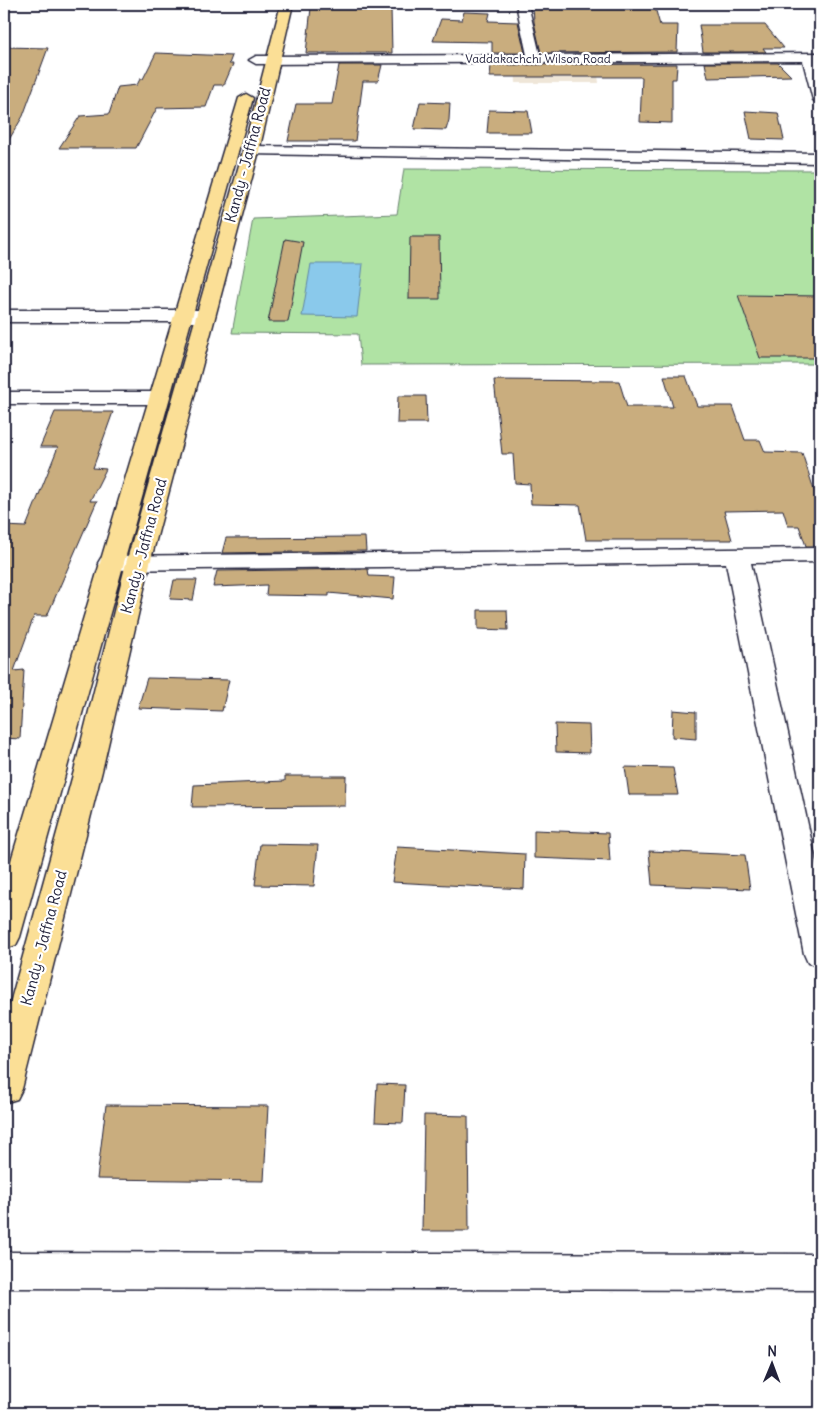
<svg xmlns="http://www.w3.org/2000/svg" width="824" height="1417" font-family="Delius,sans-serif">
<style>
.built{fill:#efe6d8}
.green{fill:#b0e3a4;stroke:#698270}
.water{fill:#8ac9eb;stroke:#6086a5}
.building{fill:#c9ad7e;stroke:#22223b}
.lines{fill:none;stroke-linecap:round;stroke-linejoin:round}
.minor-casing{stroke:#22223b;stroke-width:3}
.highway-casing{stroke:#22223b;stroke-width:3}
.minor{fill:#fff;fill-rule:evenodd}
.highway{fill:#fbdf96;fill-rule:evenodd}
.labels{text-anchor:middle;stroke-width:4.5;stroke-linejoin:round;paint-order:stroke}
.far-street-label{font-size:12px;fill:#22223b;stroke:#fff}
.street-label{font-size:15px;fill:#22223b;stroke:#fff}
</style>
<rect width="100%" height="100%" fill="#fff"/>
<filter id="ink" filterUnits="userSpaceOnUse"><feTurbulence type="fractalNoise" baseFrequency=".02" numOctaves="2"/><feDisplacementMap in="SourceGraphic" scale="10" xChannelSelector="R" yChannelSelector="G"/><feConvolveMatrix kernelMatrix="1 2 1 2 8 2 1 2 1" color-interpolation-filters="sRGB"/></filter>
<g filter="url(#ink)">
<path class="built" d="M515,66l82,1 2,16h-83z"/>
<path class="green" d="M404,169l416,1v194l-459,1 -3,-31 -126,-1 21,-114 144,-5z"/>
<path class="water" d="M311,264h52l-6,53 -55,-1z"/>
<path class="building" d="M533,4l80,2v-2h41l6,21h18l-1,27 -136,1 -7,-31z
M311,8h80l1,45h-86z
M464,12l26,1 -2,8 30,1 7,31h-33v-11l-59,-1 8,-22 21,1z
M699,25h66l19,23h-21l3,4h-63z
M4,47l44,1 -25,68 -19,32z
M156,53l76,3 -3,8h4l-9,21h-10l-8,22 -49,1 -21,40h-77l21,-32 29,-2 9,-27 19,-2 3,-6h3z
M705,63h73l13,13 -83,2z
M677,64l-1,15h-4v44l-32,-1 2,-45h-152l1,-12z
M339,65h43l-4,16h-15l-8,60h-67l8,-37h36z
M420,102l30,1 -1,17 -3,10 -32,-1z
M489,110l39,1 4,22h-45z
M745,111l33,2 6,27 -33,-1z
M410,237h29l1,62h-31z
M285,239l18,3 -15,80h-20z
M738,295l82,1v62h-60z
M664,376h22l11,30h36l12,34h15l5,12 37,1 18,55v38h-14l-7,-20h-11l-5,-16 -59,1 8,29h-146l-6,-35 -49,-1 -1,-20 -15,-1 -2,-29h-11l-8,-74 125,1 8,26h46z
M398,396h28l1,27h-30z
M55,412h58l-20,56 13,1 -16,32h7l-50,115h-13l-20,55 10,-1 -4,69 -16,-1v-212l22,1 32,-80h-18z
M365,537l1,14 -144,2 4,-15z
M368,569l1,7 26,1 -2,22 -64,-6v3l-63,-1 1,-10 -54,2 4,-16z
M174,580h23l-4,20 -23,-1z
M478,610h29l1,20 -30,-1z
M147,678l82,2 -7,31 -84,-3z
M673,710l23,2v27l-24,-2z
M555,724l34,1 1,28 -34,-1z
M625,767l48,1 5,27h-49z
M285,776h61l-1,30 -153,1 2,-22 91,-4z
M534,830l74,3 2,28 -76,-3z
M260,844l58,1 -4,41 -59,-1z
M397,847l128,7 -1,35 -132,-7z
M649,851l96,4 5,34 -98,-4z
M377,1084l28,1 -2,38 -28,-1z
M106,1105l162,1 -4,75 -167,-2z
M424,1115l44,1 1,115h-47z"/>
<g class="lines">
<g class="minor-casing">
<path id="minor" d="M516,4h12l12,51 280,-2v8h-3l3,14v29l-7,-4 -10,-39 -547,3 -7,-4 7,-4 271,-1z
M251,146l569,7v10l-574,-9 -3,-3z
M4,310h200l7,2 2,4 -2,4 -7,2h-200z
M4,392h153l7,2 3,4 -3,4 -7,2h-153z
M820,548v14l-69,1 69,317v86l-12,-3 -4,-9 -78,-391 -616,7 -9,-2 -3,-5 3,-5 9,-2z
M4,1252l816,2v36l-816,-2z"/>
</g>
<g class="highway-casing">
<path id="highway" d="M281,4h12l-34,147 -109,412 -48,208 -80,318 -5,10 -13,4v-78l70,-254 52,-208 117,-412z
M246,94l7,4 -233,839 -4,8 -12,4v-65l235,-786z"/>
</g>
<use href="#minor" class="minor"/>
<use href="#highway" class="highway"/>
</g>
</g>
<g class="labels">
<g class="far-street-label">
<text x="538" y="63">Vaddakachchi Wilson Road</text>
</g>
<g class="street-label">
<text transform="translate(248 155) rotate(-75)" y="5">Kandy - Jaffna Road</text>
<text transform="translate(144 546) rotate(-75)" y="5">Kandy - Jaffna Road</text>
<text transform="translate(44 938) rotate(-75)" y="5">Kandy - Jaffna Road</text>
</g>
</g>
<rect width="824" height="1417" fill="none" stroke="#fff" stroke-width="20"/>
<rect x="10" y="10" width="804" height="1397" fill="none" stroke="#22223b" stroke-width="2" filter="url(#ink)"/>
<g transform="translate(772 1364) rotate(1)" stroke="#ffffff" stroke-width="4" paint-order="stroke">
<path d="M0-4L9 19L0 12L-9 19Z" fill="#22223b"/>
<text y="-8" font-size="14" font-weight="bold" text-anchor="middle" fill="#22223b">N</text>
</g>
</svg>
